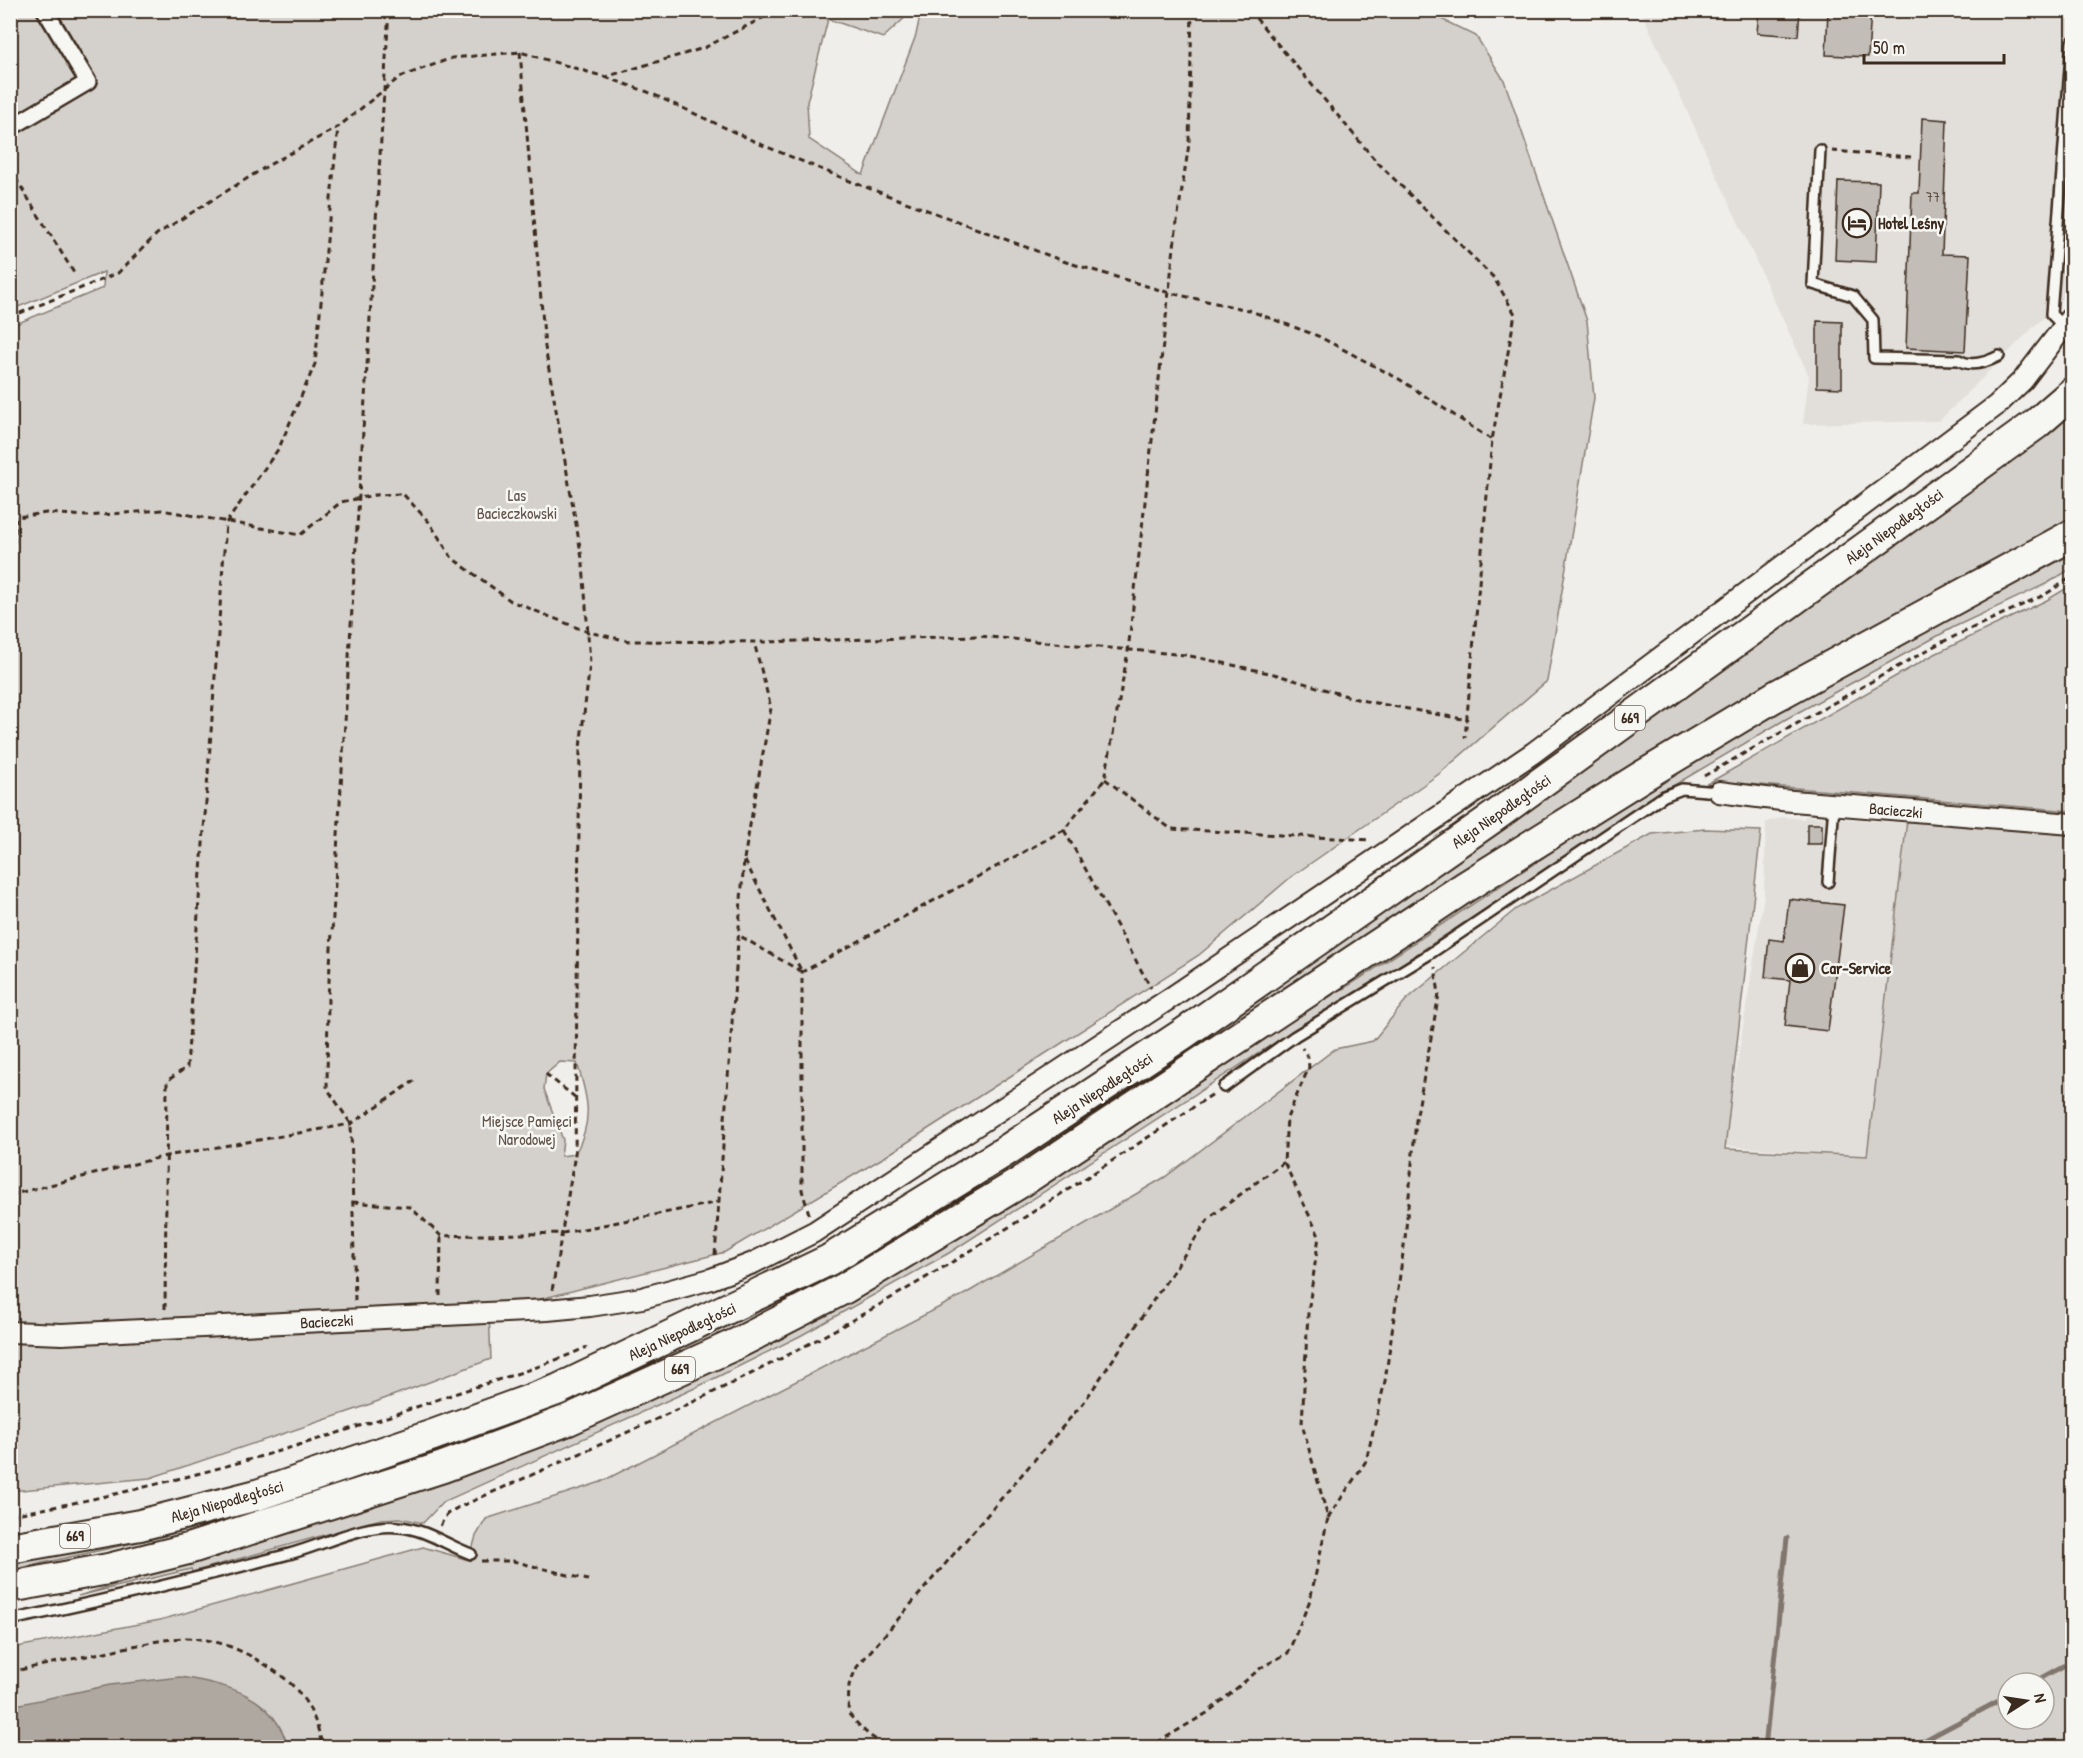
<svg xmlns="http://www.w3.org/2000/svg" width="2083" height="1758" font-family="'Patrick Hand',sans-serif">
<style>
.built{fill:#e2dfdb}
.green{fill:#d4d1cc;stroke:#887e75;stroke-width:1.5;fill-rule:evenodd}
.water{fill:#afa8a1;stroke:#81766d;stroke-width:1.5}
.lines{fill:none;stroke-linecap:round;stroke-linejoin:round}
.stream{stroke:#81766d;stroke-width:5}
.building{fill:#c2bdb7;stroke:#3b2a1e;stroke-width:1.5}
.service-casing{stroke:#3b2a1e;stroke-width:14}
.pedestrian-casing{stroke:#3b2a1e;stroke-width:20}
.minor-casing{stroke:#3b2a1e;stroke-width:24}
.primary-casing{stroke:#3b2a1e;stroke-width:34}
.path{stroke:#3b2a1e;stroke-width:3;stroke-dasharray:6 4.5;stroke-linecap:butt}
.service{stroke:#f6f6f2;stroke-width:9}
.pedestrian{stroke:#f6f6f2;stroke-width:15}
.minor{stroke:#f6f6f2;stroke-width:20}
.primary{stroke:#f6f6f2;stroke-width:30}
.labels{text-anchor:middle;stroke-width:5;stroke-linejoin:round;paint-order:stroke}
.number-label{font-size:14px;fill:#5d4f44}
.shield{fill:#f6f6f2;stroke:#73675e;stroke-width:1.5}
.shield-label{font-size:15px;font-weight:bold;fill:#3b2a1e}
.poi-label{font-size:16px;font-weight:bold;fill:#3b2a1e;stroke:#f6f6f2;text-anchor:start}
.park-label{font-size:16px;fill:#61544a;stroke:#f6f6f2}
.street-label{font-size:16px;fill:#3b2a1e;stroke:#f6f6f2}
</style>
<rect width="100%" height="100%" fill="#efeeea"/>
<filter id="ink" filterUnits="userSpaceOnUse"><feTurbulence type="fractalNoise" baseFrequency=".0167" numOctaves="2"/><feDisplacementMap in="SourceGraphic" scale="12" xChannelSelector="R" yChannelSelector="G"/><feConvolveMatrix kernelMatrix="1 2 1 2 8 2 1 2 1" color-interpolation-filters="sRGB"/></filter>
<g filter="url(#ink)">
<path class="built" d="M1641,11h431v278l-133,132 -136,3 6,-48z
M1805,816l101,7 -39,333 -143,-10 40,-251 2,-73 17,-5 21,2z"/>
<path class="green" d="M11,11h901l-29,27 -55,-19 -21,83 2,37 54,36 53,-140 5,-24h504l51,25 28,44 83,241 7,77 -47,283 -108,93 -148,103 -92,78 -313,201 -161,96 -236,60 2,47 -134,50 -207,69 -139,13v-1165l92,-38 1,-16 -93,38zM560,1062l17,1c11,35 17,57 -2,91l-14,2 2,-16 -19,-51 2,-15z
M2072,402v115l-613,359 -187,121 -223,151 -119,74 -145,81 -113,55 -125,57 -139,50 -143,45 -113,29 -141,31v-7l142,-31 628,-235z
M2072,554v14l-24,15 -94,44 -168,92 -115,68 -312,205 -66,39 -344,222 -149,83 -105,52 -252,114 -20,21 -23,-5 -19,1 -189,53 -1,-3 -113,27 116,-35v-2l165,-48 100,-35 339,-148 149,-83 339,-223 70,-41 311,-205 113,-67 190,-103z
M2072,585v226l-348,-29 -1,4 -18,-1 228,-130 114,-55z
M1907,820l165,15v912l-2061,1v-100l149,-28 263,-73 46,13 7,-24 10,-17 115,-37 364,-188 200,-117 170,-128 38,-8 33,-41 110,-91 136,-75 53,-5 56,2 -36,318 142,7zM2008,1683h36v36h-36z"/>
<path class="water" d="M180,1677c48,8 93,17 108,70h-277v-41l99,-21z"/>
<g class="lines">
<path class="stream" d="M2032,1683l40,-22
M1765,1748l22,-210
M1910,1748l98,-52"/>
</g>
<path class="building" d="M1759,10h41l-2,26 -41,-3z
M1828,10h43l-3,47 -42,-2z
M1922,118l25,2 -5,134 28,1 -5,96 -59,-3 6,-155h7z
M1838,181l41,1 -3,80 -41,-2z
M1817,321l25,1v66l-25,-1z
M1807,824h15v20h-15z
M1789,899l55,6 -16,126 -43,-5 5,-46 -25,-3 4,-38 15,2z"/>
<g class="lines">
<g class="service-casing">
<path id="service" d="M1820,150l-7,134 40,12 20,24 1,38 85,2c12,8 28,2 40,-4
M2063,326l-12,-12 21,-272
M1828,882l6,-77
M1224,1087l71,-51 133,-81 236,-159 18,-7 37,3
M10,1620c94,-19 187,-42 279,-66 35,-9 74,-31 110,-27 27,2 47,18 72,27"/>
</g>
<g class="pedestrian-casing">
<path id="pedestrian" d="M10,128l78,-46 -43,-72"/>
</g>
<g class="minor-casing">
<path id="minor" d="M1719,792l62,8 291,24
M10,1332l52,2 485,-24 43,-4 52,-8 69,-19 42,-16 61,-31 355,-233 364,-246 464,-348 26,-25 49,-64"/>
</g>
<g class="primary-casing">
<path id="primary" d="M10,1548l130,-23 117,-30 176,-60 124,-45 272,-130 175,-108 179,-118 312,-218 541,-392 36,-31
M10,1587l98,-18 80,-20 255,-82 125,-47 168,-76 109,-56 176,-106 444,-295 176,-110 133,-80 298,-162"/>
</g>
<path class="path" d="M1249,10l127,151 118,117 21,36 -23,126 -27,298
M520,52l25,295 38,217 7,99 -10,85 -5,406 -23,137
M605,77l43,15 112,52 95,39 211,79 104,31 78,17 70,26 81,43 93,61
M1832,151l79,6
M10,169l64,104
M10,317l108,-44 39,-39 112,-69 69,-38 62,-50 52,-19 68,-6 85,25 99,-29 74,-38
M10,518l36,-5 41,3 75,-6 138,25 41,-33 34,-7 28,-1 26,28 23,36 59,43 77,31 41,9 135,1 215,-6 207,19 88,19 86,26 108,20
M10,596l6,-77
M1704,776l234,-132 108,-50 26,-17
M1105,779l66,50 200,11
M1064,830l87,158
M744,859l27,-151 -17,-66
M546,1074l30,24
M10,1195l156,-39 185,-32 63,-43
M353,1202l57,5 31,29 122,-3 156,-31
M809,1214l-7,-24v-218l262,-142 41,-51 23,-128 49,-430 12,-77 3,-134
M715,1255l29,-396 58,113 -62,-36
M440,1296l1,-60
M355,1301l-4,-177 -24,-36 1,-91 61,-987
M165,1309l2,-228 20,-14 39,-544 53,-75 36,-84 23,-237
M10,1515c149,-26 293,-68 435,-118 47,-16 96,-29 142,-50
M1328,1518l38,-57 19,-80 20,-142 11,-119 23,-126 -4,-27
M440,1526l7,-12 10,-6c117,-52 235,-102 348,-162 142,-76 275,-163 408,-252
M481,1561h32l75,19
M10,1672c37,-8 73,-15 109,-23 21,-4 46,-11 68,-11 34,1 62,15 89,34 26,17 42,45 46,76
M906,1748c-31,-4 -38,-12 -58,-35l1,-28 8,-18 227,-265 126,-185 74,-55
M1148,1748l59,-35 55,-46 26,-14 22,-53 18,-82 -26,-94 6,-111 11,-77 -35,-74 3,-44 22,-51 -1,-10 -6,-9"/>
<use href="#service" class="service"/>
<use href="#pedestrian" class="pedestrian"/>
<use href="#minor" class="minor"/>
<use href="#primary" class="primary"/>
</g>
</g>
<defs>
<g id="hotel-ring" transform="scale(1.5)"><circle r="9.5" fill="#f6f6f2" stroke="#3b2a1e" stroke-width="1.5"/><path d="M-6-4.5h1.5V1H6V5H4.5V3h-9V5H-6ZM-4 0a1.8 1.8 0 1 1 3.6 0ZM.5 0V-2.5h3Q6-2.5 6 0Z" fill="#3b2a1e"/></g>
<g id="shop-ring" transform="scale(1.5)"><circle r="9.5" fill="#f6f6f2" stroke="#3b2a1e" stroke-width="1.5"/><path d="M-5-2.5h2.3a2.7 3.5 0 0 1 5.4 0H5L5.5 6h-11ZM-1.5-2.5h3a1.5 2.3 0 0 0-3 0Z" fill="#3b2a1e"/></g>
</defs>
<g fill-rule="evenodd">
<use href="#hotel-ring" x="1857" y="223"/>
<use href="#shop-ring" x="1800" y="968"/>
</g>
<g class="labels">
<g class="number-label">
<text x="1933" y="202">77</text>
</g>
<g class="shield">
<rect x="1615" y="706" width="30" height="24" rx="4.5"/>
<rect x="665" y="1357" width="30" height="24" rx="4.5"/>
<rect x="60" y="1524" width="30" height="24" rx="4.5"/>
</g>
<g class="shield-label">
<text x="1630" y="723">669</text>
<text x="680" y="1374">669</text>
<text x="75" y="1541">669</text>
</g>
<g class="poi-label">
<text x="1878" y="229">Hotel Leśny</text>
<text x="1821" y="974">Car-Service</text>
</g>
<g class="park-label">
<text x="517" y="501">Las<tspan x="517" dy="18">Bacieczkowski</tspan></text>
<text x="527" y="1127">Miejsce Pamięci<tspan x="527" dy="18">Narodowej</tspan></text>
</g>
<g class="street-label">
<text transform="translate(1894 526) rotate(-36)" y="6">Aleja Niepodległości</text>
<text transform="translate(1896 810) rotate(5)" y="6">Bacieczki</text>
<text transform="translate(1501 811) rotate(-35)" y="6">Aleja Niepodległości</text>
<text transform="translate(1102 1088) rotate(-33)" y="6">Aleja Niepodległości</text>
<text transform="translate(327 1321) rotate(-3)" y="6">Bacieczki</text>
<text transform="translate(682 1331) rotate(-25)" y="6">Aleja Niepodległości</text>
<text transform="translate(227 1501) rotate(-16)" y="6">Aleja Niepodległości</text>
</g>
</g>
<rect width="2083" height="1758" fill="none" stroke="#f6f6f2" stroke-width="36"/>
<rect x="18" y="18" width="2047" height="1722" fill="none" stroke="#3b2a1e" stroke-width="2" filter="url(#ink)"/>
<g transform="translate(2026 1701) rotate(78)"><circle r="28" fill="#f6f6f2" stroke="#aba49d" stroke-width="1.5"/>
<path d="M0-4.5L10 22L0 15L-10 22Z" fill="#3b2a1e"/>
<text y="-9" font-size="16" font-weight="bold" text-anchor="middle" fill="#3b2a1e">N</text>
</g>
<path d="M1864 54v9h140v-9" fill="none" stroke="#3b2a1e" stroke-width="3"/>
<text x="1873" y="54" font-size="18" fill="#3b2a1e" stroke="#f6f6f2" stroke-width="4.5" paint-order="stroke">50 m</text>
</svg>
